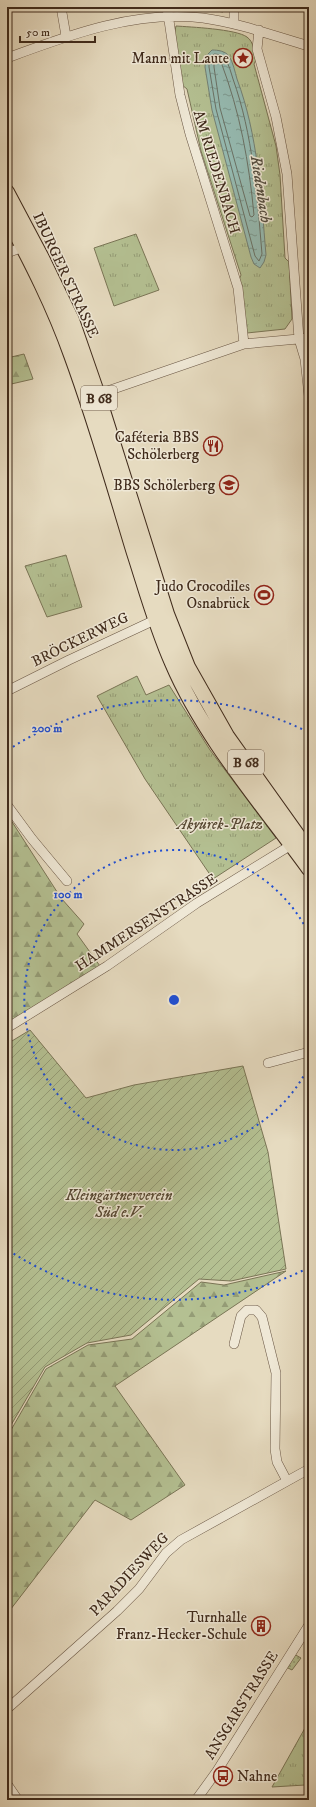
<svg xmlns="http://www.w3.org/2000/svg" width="316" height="1807" font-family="'IM FELL DW Pica',serif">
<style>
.grass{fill:url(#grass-dots);stroke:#7a7556}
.forest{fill:url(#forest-firs);stroke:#7a7556}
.park{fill:url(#park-tufts);stroke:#7a7556}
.garden{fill:url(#garden-furrows);stroke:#7a7556}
.water{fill:url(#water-ripples);stroke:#738176}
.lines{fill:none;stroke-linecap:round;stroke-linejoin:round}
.shore{stroke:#6a7266;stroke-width:1}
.minor-casing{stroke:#695644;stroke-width:10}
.primary-casing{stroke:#3f2a1b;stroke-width:16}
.minor{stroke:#efe8d6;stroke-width:9}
.primary{stroke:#e6dbc0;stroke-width:14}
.ring{fill:none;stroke:#1d4ed8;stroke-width:2;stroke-dasharray:2 4}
.labels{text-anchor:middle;stroke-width:3;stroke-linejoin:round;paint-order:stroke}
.shield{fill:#efe8d6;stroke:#746353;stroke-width:1}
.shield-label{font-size:14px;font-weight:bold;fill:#3f2a1b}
.poi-label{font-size:15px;fill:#3f2a1b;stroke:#efe8d6;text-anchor:end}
.street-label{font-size:15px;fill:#3f2a1b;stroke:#efe8d6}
.park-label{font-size:15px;font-style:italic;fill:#564833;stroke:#efe8d6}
.water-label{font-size:16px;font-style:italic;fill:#554e41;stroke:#efe8d6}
.centre{fill:#1d4ed8;stroke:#efe8d6;stroke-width:2}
.ring-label{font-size:12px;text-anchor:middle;font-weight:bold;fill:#1d4ed8;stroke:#efe8d6;stroke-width:3;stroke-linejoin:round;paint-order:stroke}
</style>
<defs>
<pattern id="grass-dots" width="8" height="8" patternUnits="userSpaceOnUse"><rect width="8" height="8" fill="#b4c092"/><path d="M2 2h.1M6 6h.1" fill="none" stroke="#949c76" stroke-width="1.8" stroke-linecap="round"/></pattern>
<pattern id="forest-firs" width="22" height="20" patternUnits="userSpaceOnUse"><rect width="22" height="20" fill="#b4c092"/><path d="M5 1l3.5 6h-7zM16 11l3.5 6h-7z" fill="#949c76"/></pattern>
<pattern id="park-tufts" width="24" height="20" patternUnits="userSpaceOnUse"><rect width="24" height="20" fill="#b4c092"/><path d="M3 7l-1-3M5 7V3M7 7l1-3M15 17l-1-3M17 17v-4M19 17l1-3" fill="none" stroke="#949c76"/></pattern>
<pattern id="garden-furrows" width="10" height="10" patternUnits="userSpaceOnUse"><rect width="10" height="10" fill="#b4c092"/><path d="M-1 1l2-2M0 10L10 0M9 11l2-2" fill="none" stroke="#949c76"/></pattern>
<pattern id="water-ripples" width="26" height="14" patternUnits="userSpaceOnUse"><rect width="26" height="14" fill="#96bbb2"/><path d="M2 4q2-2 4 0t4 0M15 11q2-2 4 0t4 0" fill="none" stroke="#7c9890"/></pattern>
</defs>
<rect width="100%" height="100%" fill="#e6dbc0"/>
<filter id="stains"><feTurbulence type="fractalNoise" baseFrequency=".005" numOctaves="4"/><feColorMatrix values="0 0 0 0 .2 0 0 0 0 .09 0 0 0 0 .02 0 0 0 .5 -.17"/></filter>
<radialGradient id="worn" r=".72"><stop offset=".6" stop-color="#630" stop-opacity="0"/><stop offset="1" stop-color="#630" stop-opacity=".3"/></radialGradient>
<path class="grass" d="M294,1654l7,4 -9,12 -6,-3z"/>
<path class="forest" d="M24,354l9,25 -26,6v-27z
M7,814l54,84 23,26 -7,10 23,32 -93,58z
M286,1271l-171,115 70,99 -54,35 -36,-20 -88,114v-177l39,-68 42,-24 44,-6 69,-57 23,3z"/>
<path class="park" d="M178,7h49l-4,5 -26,-4z
M176,26c14,1 60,3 71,11 7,5 7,15 9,23l-2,4 22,82 4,29 5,83 4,4 3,57 -7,10 -38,4 -5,-41 -3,-12 2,-5 -40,-124 -14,-62 -5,-4 -8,-50z
M136,234l23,56 -45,16 -20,-58z
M66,555l16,52 -35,10 -22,-51z
M137,676l9,19 23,-10 41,65 66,88 -63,41 -68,-100 -48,-83z
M305,1728v57l-33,2z"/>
<path class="garden" d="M30,1030l56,68 48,-13 109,-19 25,86 18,117 -55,12 -32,-2 -68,56 -44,8 -42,24 -38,65v-388z"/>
<path class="water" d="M212,50c6,0 13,1 17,6 4,6 6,16 8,23 21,56 24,117 29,176l-2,7 -4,6 -6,-4 -3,-7 -39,-147 -7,-43 1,-11z"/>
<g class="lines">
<path class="shore" d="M215,54c3,0 8,2 10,5 4,5 6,14 8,20 20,56 24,116 29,175l-3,7 -4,-5 -39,-147 -7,-42v-9z
M217,59l4,3c19,50 28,100 33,153l-2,2 -2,-1 -30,-108 -6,-41v-7z"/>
<g class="minor-casing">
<path id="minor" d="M61,7l5,29
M167,7l13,88 10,39 48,154 6,56
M234,7v17
M259,30l-2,19 19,68 11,57 12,165 6,20 4,37
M7,58c62,-23 128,-48 196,-40 36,5 71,18 106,28
M7,253l16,-6
M93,396l151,-52 65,-6
M7,691l62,-31 90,-42
M7,805l25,34 35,42
M7,1028l100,-62 90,-63 99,-61
M268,1063l41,-11
M234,1344l7,-28 6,-6h9l6,7 14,56 -1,76 2,13 10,19
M7,1709l110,-98 22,-22 27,-36 15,-13 128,-71
M7,1784l11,16
M196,1800l21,-29 92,-146"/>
</g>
<g class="primary-casing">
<path id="primary" d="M7,192l35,66 30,62 26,75 69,219 21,53 39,69 82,115
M7,217c24,45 47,90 64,138 24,65 43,132 63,198 12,37 22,74 38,110 32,75 90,141 137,206"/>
</g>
<use href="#minor" class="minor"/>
<use href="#primary" class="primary"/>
</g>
<g class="ring">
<path d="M309 1066A150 150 0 1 1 309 934"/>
<path d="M308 1268A300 300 0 0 1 8 1250M8 750A300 300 0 0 1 308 732"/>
</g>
<defs>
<g id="sight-ring" transform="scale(1)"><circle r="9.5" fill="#efe8d6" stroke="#8f2418" stroke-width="1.5"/><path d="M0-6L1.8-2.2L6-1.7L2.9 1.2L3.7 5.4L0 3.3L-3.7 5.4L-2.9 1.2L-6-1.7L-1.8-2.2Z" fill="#8f2418"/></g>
<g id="restaurant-ring" transform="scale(1)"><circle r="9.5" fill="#efe8d6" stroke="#8f2418" stroke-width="1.5"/><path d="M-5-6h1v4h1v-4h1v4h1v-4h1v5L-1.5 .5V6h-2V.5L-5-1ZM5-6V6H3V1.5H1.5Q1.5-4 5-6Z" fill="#8f2418"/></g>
<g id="school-ring" transform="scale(1)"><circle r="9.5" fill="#efe8d6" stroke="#8f2418" stroke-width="1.5"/><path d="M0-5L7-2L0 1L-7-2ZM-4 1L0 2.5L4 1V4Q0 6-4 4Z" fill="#8f2418"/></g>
<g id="stadium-ring" transform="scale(1)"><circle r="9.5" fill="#efe8d6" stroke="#8f2418" stroke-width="1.5"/><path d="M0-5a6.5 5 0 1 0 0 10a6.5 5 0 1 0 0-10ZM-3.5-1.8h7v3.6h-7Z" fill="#8f2418"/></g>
<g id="building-ring" transform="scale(1)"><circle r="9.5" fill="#efe8d6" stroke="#8f2418" stroke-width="1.5"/><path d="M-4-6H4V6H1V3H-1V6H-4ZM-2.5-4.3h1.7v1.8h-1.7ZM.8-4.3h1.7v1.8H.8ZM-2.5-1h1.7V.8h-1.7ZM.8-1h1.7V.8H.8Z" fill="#8f2418"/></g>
<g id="bus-ring" transform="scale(1)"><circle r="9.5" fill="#efe8d6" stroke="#8f2418" stroke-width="1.5"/><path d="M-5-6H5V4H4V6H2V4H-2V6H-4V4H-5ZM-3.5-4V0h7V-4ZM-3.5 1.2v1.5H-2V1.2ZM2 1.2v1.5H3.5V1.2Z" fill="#8f2418"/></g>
</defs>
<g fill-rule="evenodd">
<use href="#sight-ring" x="243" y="58"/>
<use href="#restaurant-ring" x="213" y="446"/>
<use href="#school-ring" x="229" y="485"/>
<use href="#stadium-ring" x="264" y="595"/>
<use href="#building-ring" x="261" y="1626"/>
<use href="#bus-ring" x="223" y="1776"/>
</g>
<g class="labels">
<g class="shield">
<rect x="81" y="386" width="36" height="24" rx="3"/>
<rect x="228" y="750" width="36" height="24" rx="3"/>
</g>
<g class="shield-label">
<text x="99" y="403">B 68</text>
<text x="246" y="767">B 68</text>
</g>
<g class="poi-label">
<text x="229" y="63">Mann mit Laute</text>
<text x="199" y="442">Caféteria BBS<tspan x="199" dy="17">Schölerberg</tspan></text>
<text x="215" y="490">BBS Schölerberg</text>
<text x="250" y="591">Judo Crocodiles<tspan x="250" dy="17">Osnabrück</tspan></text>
<text x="247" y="1622">Turnhalle<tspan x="247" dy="17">Franz-Hecker-Schule</tspan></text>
<text x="237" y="1781" text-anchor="start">Nahne</text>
</g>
<g class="street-label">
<text transform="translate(217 172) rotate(73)" y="5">AM RIEDENBACH</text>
<text transform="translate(66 275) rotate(65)" y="5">IBURGER STRASSE</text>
<text transform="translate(80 639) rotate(-26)" y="5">BRÖCKERWEG</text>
<text transform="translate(146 922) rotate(-33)" y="5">HAMMERSENSTRASSE</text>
<text transform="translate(129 1574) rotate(-47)" y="5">PARADIESWEG</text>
<text transform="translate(241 1705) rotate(-58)" y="5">ANSGARSTRASSE</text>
</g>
<g class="park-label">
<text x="220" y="829">Akyürek-Platz</text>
<text x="119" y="1200">Kleingärtnerverein<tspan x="119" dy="17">Süd e.V.</tspan></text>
</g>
<g class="water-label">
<text transform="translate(262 189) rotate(81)" y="6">Riedenbach</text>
</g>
</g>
<circle cx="174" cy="1000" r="6" class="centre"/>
<g class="ring-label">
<text x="47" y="732">200 m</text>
<text x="68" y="898">100 m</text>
</g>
<rect width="316" height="1807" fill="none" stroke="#e6dbc0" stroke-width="24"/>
<rect x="8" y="8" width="300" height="1791" fill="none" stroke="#3f2a1b" stroke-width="2"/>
<rect x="12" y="12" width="292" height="1783" fill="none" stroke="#3f2a1b"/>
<path d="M20 36v6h75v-6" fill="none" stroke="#3f2a1b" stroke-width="2"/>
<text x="26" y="36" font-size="12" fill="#3f2a1b" stroke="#efe8d6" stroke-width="3" paint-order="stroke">50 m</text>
<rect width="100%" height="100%" filter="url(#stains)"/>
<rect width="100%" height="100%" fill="url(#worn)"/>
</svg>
